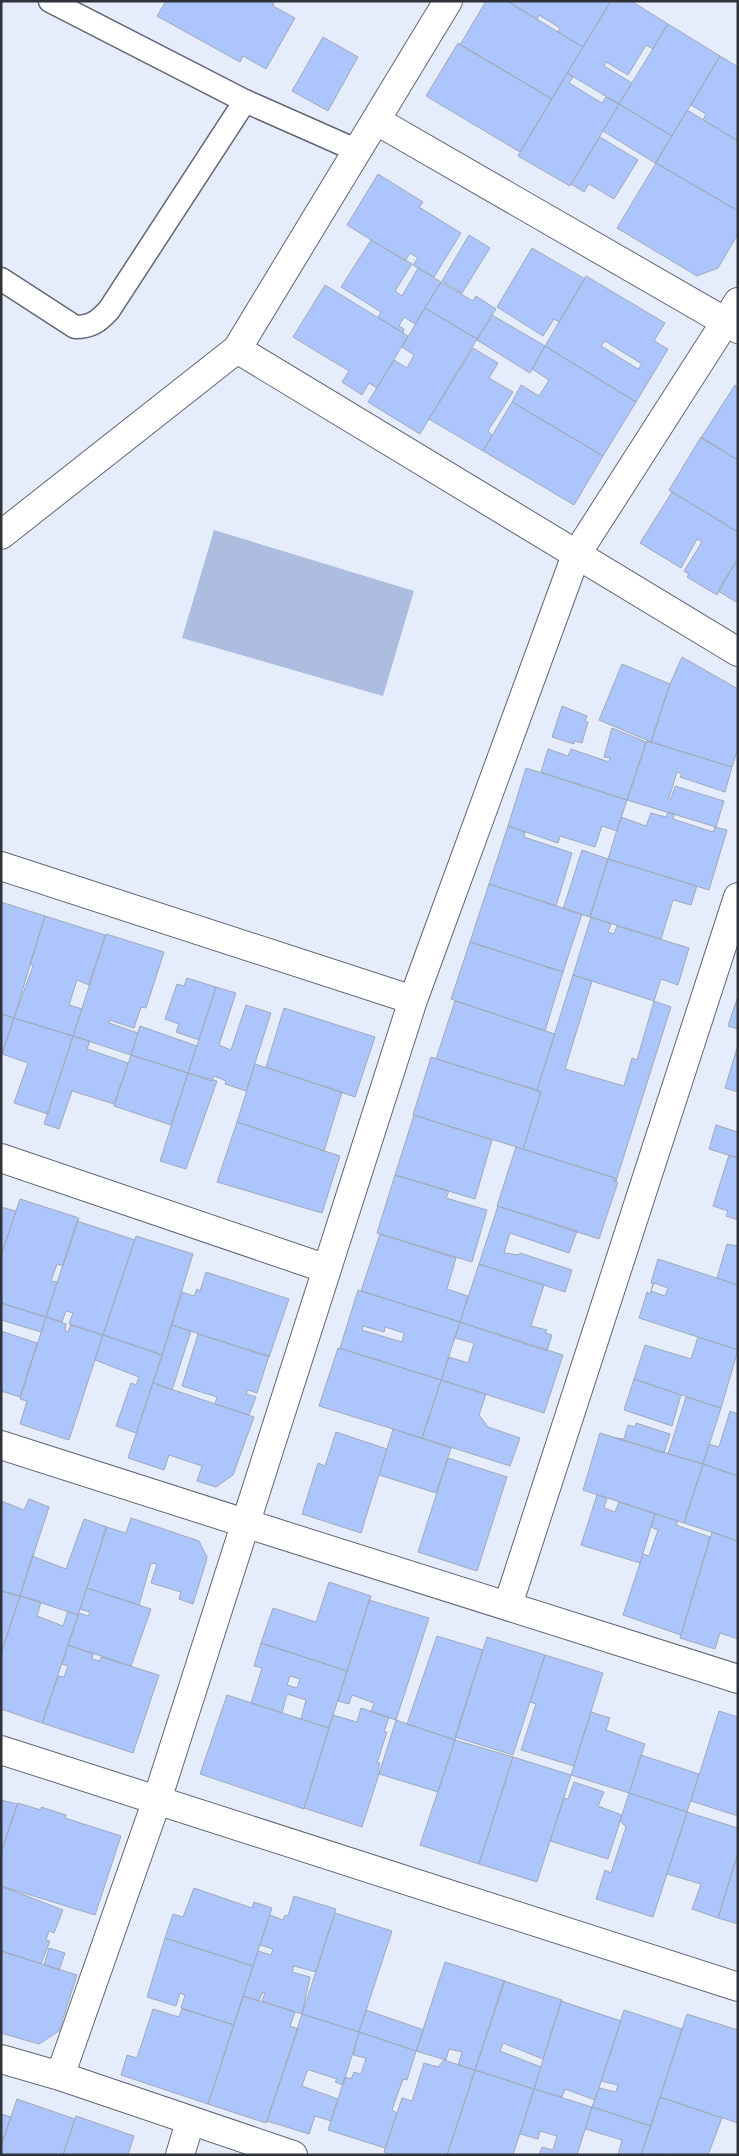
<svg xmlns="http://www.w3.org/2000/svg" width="739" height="2156" font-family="Overpass,sans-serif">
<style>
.green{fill:#adbddf}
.building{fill:#acc5fd;stroke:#a2a9b8;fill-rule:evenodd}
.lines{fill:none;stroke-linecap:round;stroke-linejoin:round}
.service-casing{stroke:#606674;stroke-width:25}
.minor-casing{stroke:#606674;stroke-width:30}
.service{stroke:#fff;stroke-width:22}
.minor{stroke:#fff;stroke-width:28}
</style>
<rect width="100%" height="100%" fill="#e5ecfc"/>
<path class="green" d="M214,530l200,61 -31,105 -201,-58z"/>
<path class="building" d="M166,1h106l2,1 -1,4 22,12 -29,51 -23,-13 -3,6 -83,-46z
M486,1h21l76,46 -31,52 -92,-54z
M507,1h104l-28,46 -25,-15 2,-4 -21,-13 -2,4z
M611,1h20l37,23 -15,25 -7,-4 -18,30 -22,-13 -2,4 28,17 -13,21 -52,-31z
M668,24l52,32 -48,80 -53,-32z
M323,37l35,20 -30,54 -36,-20z
M458,43l94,56 -32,53 -94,-56z
M720,56l18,11v69l-2,4 -33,-20 3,-6 -15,-9z
M567,73l6,4 -4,6 33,20 4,-6 13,7 -49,82 -52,-30z
M619,104l53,32 -17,27 -52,-32z
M687,110l51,31v70l-82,-48z
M600,137l38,23 -24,39 -25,-15 -5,8 -13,-8z
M656,163l82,48v23l-20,34 -21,8 -80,-48z
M378,174l45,28 -4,5 42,26 -27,44 -21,-12 5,-7 -8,-5 -5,8 -58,-36z
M469,235l21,13 -28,45 -20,-12z
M371,240l41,24 -17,27 7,5 16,-28 23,14 -26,42 -11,-7 -5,9 5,3 -1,4 -25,-16 3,-5 -40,-25z
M532,248l53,31 -26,43 -5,-3 -11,17 -46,-29z
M586,276l79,47 -11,18 14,8 -32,53 -91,-56zM605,341l37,23 -4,5 -37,-23z
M441,282l32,19 3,-5 20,13 -19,30 -52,-31z
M325,285l83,51 -31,52 -8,-5 -7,12 -20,-13 7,-11 -56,-34z
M425,308l52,31 -57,95 -52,-32 26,-42 13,8 7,-13 -12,-8z
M492,315l53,31 -15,27 -53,-33z
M545,346l91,56 -33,54 -91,-54 9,-17 18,11 10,-16 -17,-11z
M473,348l25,15 -9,15 24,14 -25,39 4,4 -9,16 -54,-32z
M735,385l3,2v73l-37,-22z
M512,402l91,54 -29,49 -91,-54z
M701,437l37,23v72l-69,-42z
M672,492l66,40v26l-21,37 -30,-18 2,-3 -5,-3 18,-29 -5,-3 -16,29 -41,-25z
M738,558v45l-20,-12z
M682,657l56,32v60l-6,18 -81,-25 19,-58z
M622,664l48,20 -19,58 -52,-22z
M562,706l25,10 -2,5 3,1 -6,21 -7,-2 -1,3 -22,-7z
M612,728l34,14 -19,58 -86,-28 7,-23 20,7 3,-7 38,13 1,-4 -6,-1z
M647,741l85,26 -7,25 -45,-15 2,-3 -5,-2 -8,26 2,1 4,-13 49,15 -8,26 -89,-27z
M526,768l101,32 -10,31 -15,-5 -7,21 -35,-11 -2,7 -50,-17z
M668,812l6,2 -1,5 40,13 2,-5 12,3 -18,60 -101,-31 13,-42 25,9 5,-13 15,4z
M508,826l17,6 -1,5 48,16 -16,53 -67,-22z
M582,850l26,9 -18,58 -27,-8z
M608,859l89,27 -6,19 -18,-5 -12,39 -71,-22z
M489,884l93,30 -19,58 -93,-30z
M1,902l44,14 -31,102 -13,-4z
M45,916l60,19 -16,50 -12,-5 -8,25 13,4 -9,27 -59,-18 19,-52 -3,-2z
M591,917l20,7 -3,8 6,2 3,-8 72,22 -11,37 -17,-6 -7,22 -81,-26z
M106,934l58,18 -18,56 -5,-1 -7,21 -25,-8v3l29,10 -7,22 -58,-19z
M470,942l93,30 -18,59 -94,-32z
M573,975l19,6 -27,88 59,17 8,-28 5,2 17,-59 17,6 -55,174h-2l1,-3 -92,-29 18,-57 -4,-2z
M187,978l29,9 -17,53 -23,-8 3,-8 -14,-5 12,-35 7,2z
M216,987l20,6 -17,52 12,5 15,-45 25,8 -25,78 -21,-7 1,-3 -12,-5 -2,5 -24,-8z
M738,996v33l-10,-3z
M455,1001l100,33 -18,56 -101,-31z
M284,1008l91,29 -20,60 -89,-30z
M1,1014l13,4 -13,38z
M14,1018l59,18 -25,78 -34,-11 14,-40 -26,-9z
M140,1026l57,20 -9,27 -57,-18z
M73,1036l17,5 -3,8 41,14 -14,41 -42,-13 -13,38 -15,-5z
M738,1045v47l-13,-4z
M131,1055l57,18 -17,52 -57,-19z
M431,1057l110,35 -18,57 -110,-34z
M255,1064l87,28 -18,59 -87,-29z
M188,1073l29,8 -31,88 -26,-8z
M414,1115l78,25 -17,59 -80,-24z
M237,1122l103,34 -18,57 -105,-31z
M716,1125l22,7v26l-29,-9z
M516,1147l99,31 -1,3 4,1 -19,57 -102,-33z
M729,1155l9,3v62l-12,-4 2,-5 -15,-5z
M395,1175l54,16 -3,7 41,12 -15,52 -95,-29z
M20,1199l59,19 -16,48 -6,-2 -6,17 6,1 -11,35 -45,-14v-47z
M498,1206l79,25 -8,22 -59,-20 -6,20 15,2 1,-2 52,17 -7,22 -86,-28z
M1,1207l15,4 -15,45z
M77,1221l58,19 -32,95 -34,-11 4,-11 -7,-2 -4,11 -16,-5z
M380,1234l76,24 -9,31 21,7 -8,26 -99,-31z
M136,1236l57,18 -31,101 -59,-20z
M727,1244l11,2v39l-21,-7z
M658,1259l80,26v65l-99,-32 8,-26 3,2 3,-10 -2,-1zM654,1283l14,5 -3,8 -14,-5z
M479,1264l65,21 -13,41 16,4 -2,3 7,2 -5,16 -87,-29z
M206,1272l83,27 -20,58 -97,-32 10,-33 12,4 3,-7 3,2z
M358,1290l102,32 -19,58 -101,-32zM363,1326l21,6 1,-5 19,6 -2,9 -40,-12z
M1,1303l45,14 -5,15 -40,-12z
M46,1317l20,7 -1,7 3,1 3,-7 32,10 -34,105 -49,-16 7,-23 -7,-2z
M460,1322l103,33 -19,58 -103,-33 8,-23 19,6 6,-20 -19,-5z
M172,1325l19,6 -19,59 -19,-7z
M1,1331l36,12 -17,54 -19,-6z
M198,1334l71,22 -12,37 -9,-3 -2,4 10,3 -7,18 -34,-11 2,-7 -35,-11z
M103,1335l59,20 -26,78 -20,-7 15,-43 5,2 3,-8 -44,-17z
M698,1337l40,13 -17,58 -87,-29 11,-34 46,14z
M338,1348l103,32 -19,58 -103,-32z
M634,1379l47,16 -9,31 -48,-16z
M441,1380l45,14 -7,21 9,12 32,11 -10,28 -88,-28z
M153,1383l101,34 -21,58 -17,12 -19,-6 5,-15 -33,-11 -5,15 -36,-12z
M686,1397l35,11 -18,56 -35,-10z
M730,1411l8,3v62l-35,-12 6,-20 10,3z
M636,1423l34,11 -6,19 -49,-15 9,1 4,-14 7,2z
M393,1429l58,19 -15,45 -57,-18z
M336,1432l51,17 -26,84 -59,-19 16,-51 7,3z
M600,1433l103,31 -19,59 -101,-33z
M448,1458l59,19 -30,94 -59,-19z
M703,1464l35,12v65l-54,-18z
M597,1495l10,3 -3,10 11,4 4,-10 36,12 -15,49 -59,-18z
M29,1499l20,8 -29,89 -19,-5v-90l23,9z
M655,1514l23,7 -2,4 34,12 -29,98 -58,-20 20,-61 6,2 9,-26 -7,-3z
M131,1518l68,23 8,16 -1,5 -13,42 -14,-5 2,-7 -30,-9 6,-19 -6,-1 -12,42 -52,-17 19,-61 20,6z
M84,1519l23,8 -29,88 -58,-19 12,-40 34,13z
M712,1532l26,9v98l-18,-6 -5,16 -35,-11z
M329,1582l42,14 -24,75 -86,-28 12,-35 43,14z
M87,1588l64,21 -20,57 -63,-21 11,-32 9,3 2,-4 -10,-3z
M1,1591l19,5 -19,58z
M20,1596l21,6 -4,14 26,10 5,-15 10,4 -36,108 -41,-14v-55z
M369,1600l60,18 -33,102 -25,-8 3,-9 -22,-8 -3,9 -11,-3z
M437,1636l46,14 -28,90 -48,-16z
M487,1637l58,18 -32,100 -58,-18z
M261,1643l86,28 -18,57 -28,-9 5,-19 -19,-6 -5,19 -31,-10 11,-35 -8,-2zM290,1676l10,3 -3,9 -10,-3z
M68,1645l25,9 -1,5 8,2 1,-4 58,18 -26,78 -91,-30 16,-47 6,1 4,-11 -6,-2z
M545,1655l58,18 -29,93 -53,-16 15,-46 -6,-2z
M227,1695l102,33 -25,81 -104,-35z
M361,1708l28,9 -5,15h3l-10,31h3l-2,8h2l-18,56 -58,-19 29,-93 24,7z
M719,1711l19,6v99l-47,-15z
M591,1712l19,6 -4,12 39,14 -16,49 -58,-18z
M396,1720l59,20 -17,52 -59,-18z
M455,1740l58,17 -34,107 -59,-19z
M641,1755l58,19 -12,38 -58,-19z
M513,1757l58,18 -34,107 -58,-18z
M574,1782l30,10 -6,14 24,9 -14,44 -58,-18 14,-43 4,1z
M629,1793l58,19 -34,105 -57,-18 9,-29 6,3 15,-46 -6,-6z
M1,1800l16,4 -16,49z
M18,1803l23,7v-3l25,8 -1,3 56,18 -26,79 -94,-29v-33z
M687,1812l51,16v25l-20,65 -26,-9 9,-25 -34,-10z
M738,1853v71l-20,-6z
M1,1886l62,24 -9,23 -5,-2 -3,9 4,1 -9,23 -40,-13z
M194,1888l58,20 2,-6 18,6 -19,58 -88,-28 8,-24 10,3z
M294,1896l42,13 -20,63 -22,-6 -2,6 18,5 -8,37 -40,-13 3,-8h-3l-3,8 -16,-5 15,-45 13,4 2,-6 -13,-4 10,-30 13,5 2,-5 3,1z
M335,1913l57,18 -33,101 -57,-18z
M165,1938l88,28 -19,59 -53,-17 4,-13 -5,-2 -4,13 -29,-9z
M49,1948l16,5 -6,17 -15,-5z
M1,1951l76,24 -18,56 -20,13 -38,-11z
M445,1962l60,19 -30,89 -17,-5 4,-13 -13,-3 -3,11 -30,-9z
M504,1981l58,19 -19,59 -40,-16 -3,8 41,16 -7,22 -59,-19z
M243,1996l52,16 -5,14 8,3 -32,94 -58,-19z
M561,2001l60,20 -26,79 -30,-11 -3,8 -28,-8z
M153,2009l26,8 3,-8 52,16 -26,79 -87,-29 6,-20 10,3z
M366,2010l58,20 -8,21 -57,-19z
M624,2010l58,19 -31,97 -59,-19 7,-19 17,4 2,-7 -17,-4z
M302,2014l57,18 -16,53 -8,-3 2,-3 -28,-9 -2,1 -5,15 36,13 -7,22 -16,-5 -6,18 -42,-13z
M687,2014l51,16v93l-78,-26z
M359,2032l57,19 -9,29 -4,-1 -11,31 5,3 -12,35 -57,-18 17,-53 6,2 3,-7 7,2 5,-16 -13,-3z
M444,2060l31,10 -28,85h-56l-7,-3 18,-54 10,3 12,-38 14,4z
M475,2070l59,19 -21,66h-66z
M534,2089l58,18 -15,48h-38l3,-8 11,3 4,-14 -17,-5 -2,8 -18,-5z
M660,2097l62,21 -14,37 -67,-1z
M17,2099l58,20 -12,36h-62v-9z
M592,2107l59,19 -10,29h-23l4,-15 -37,-11z
M1,2114l10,3 -10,29z
M76,2116l58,20 -6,19h-65z"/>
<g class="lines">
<g class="service-casing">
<path id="service" d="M50,1l195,100 113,50
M1,279l74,48c16,0 23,-5 34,-17l136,-209"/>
</g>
<g class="minor-casing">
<path id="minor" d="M377,121l361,208
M237,349l501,303
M1,535l236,-186 211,-348
M1,866l412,134
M1,1158l326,111
M1,1445c245,80 492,155 737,234
M508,1605l230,-708
M1,1750l737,237
M1,2059l59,17 233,79
M60,2076l97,-276 256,-800 163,-445 162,-253
M180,2155l10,-33"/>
</g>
<use href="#service" class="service"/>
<use href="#minor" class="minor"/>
</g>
<rect width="739" height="2156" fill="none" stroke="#303339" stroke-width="5"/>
</svg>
